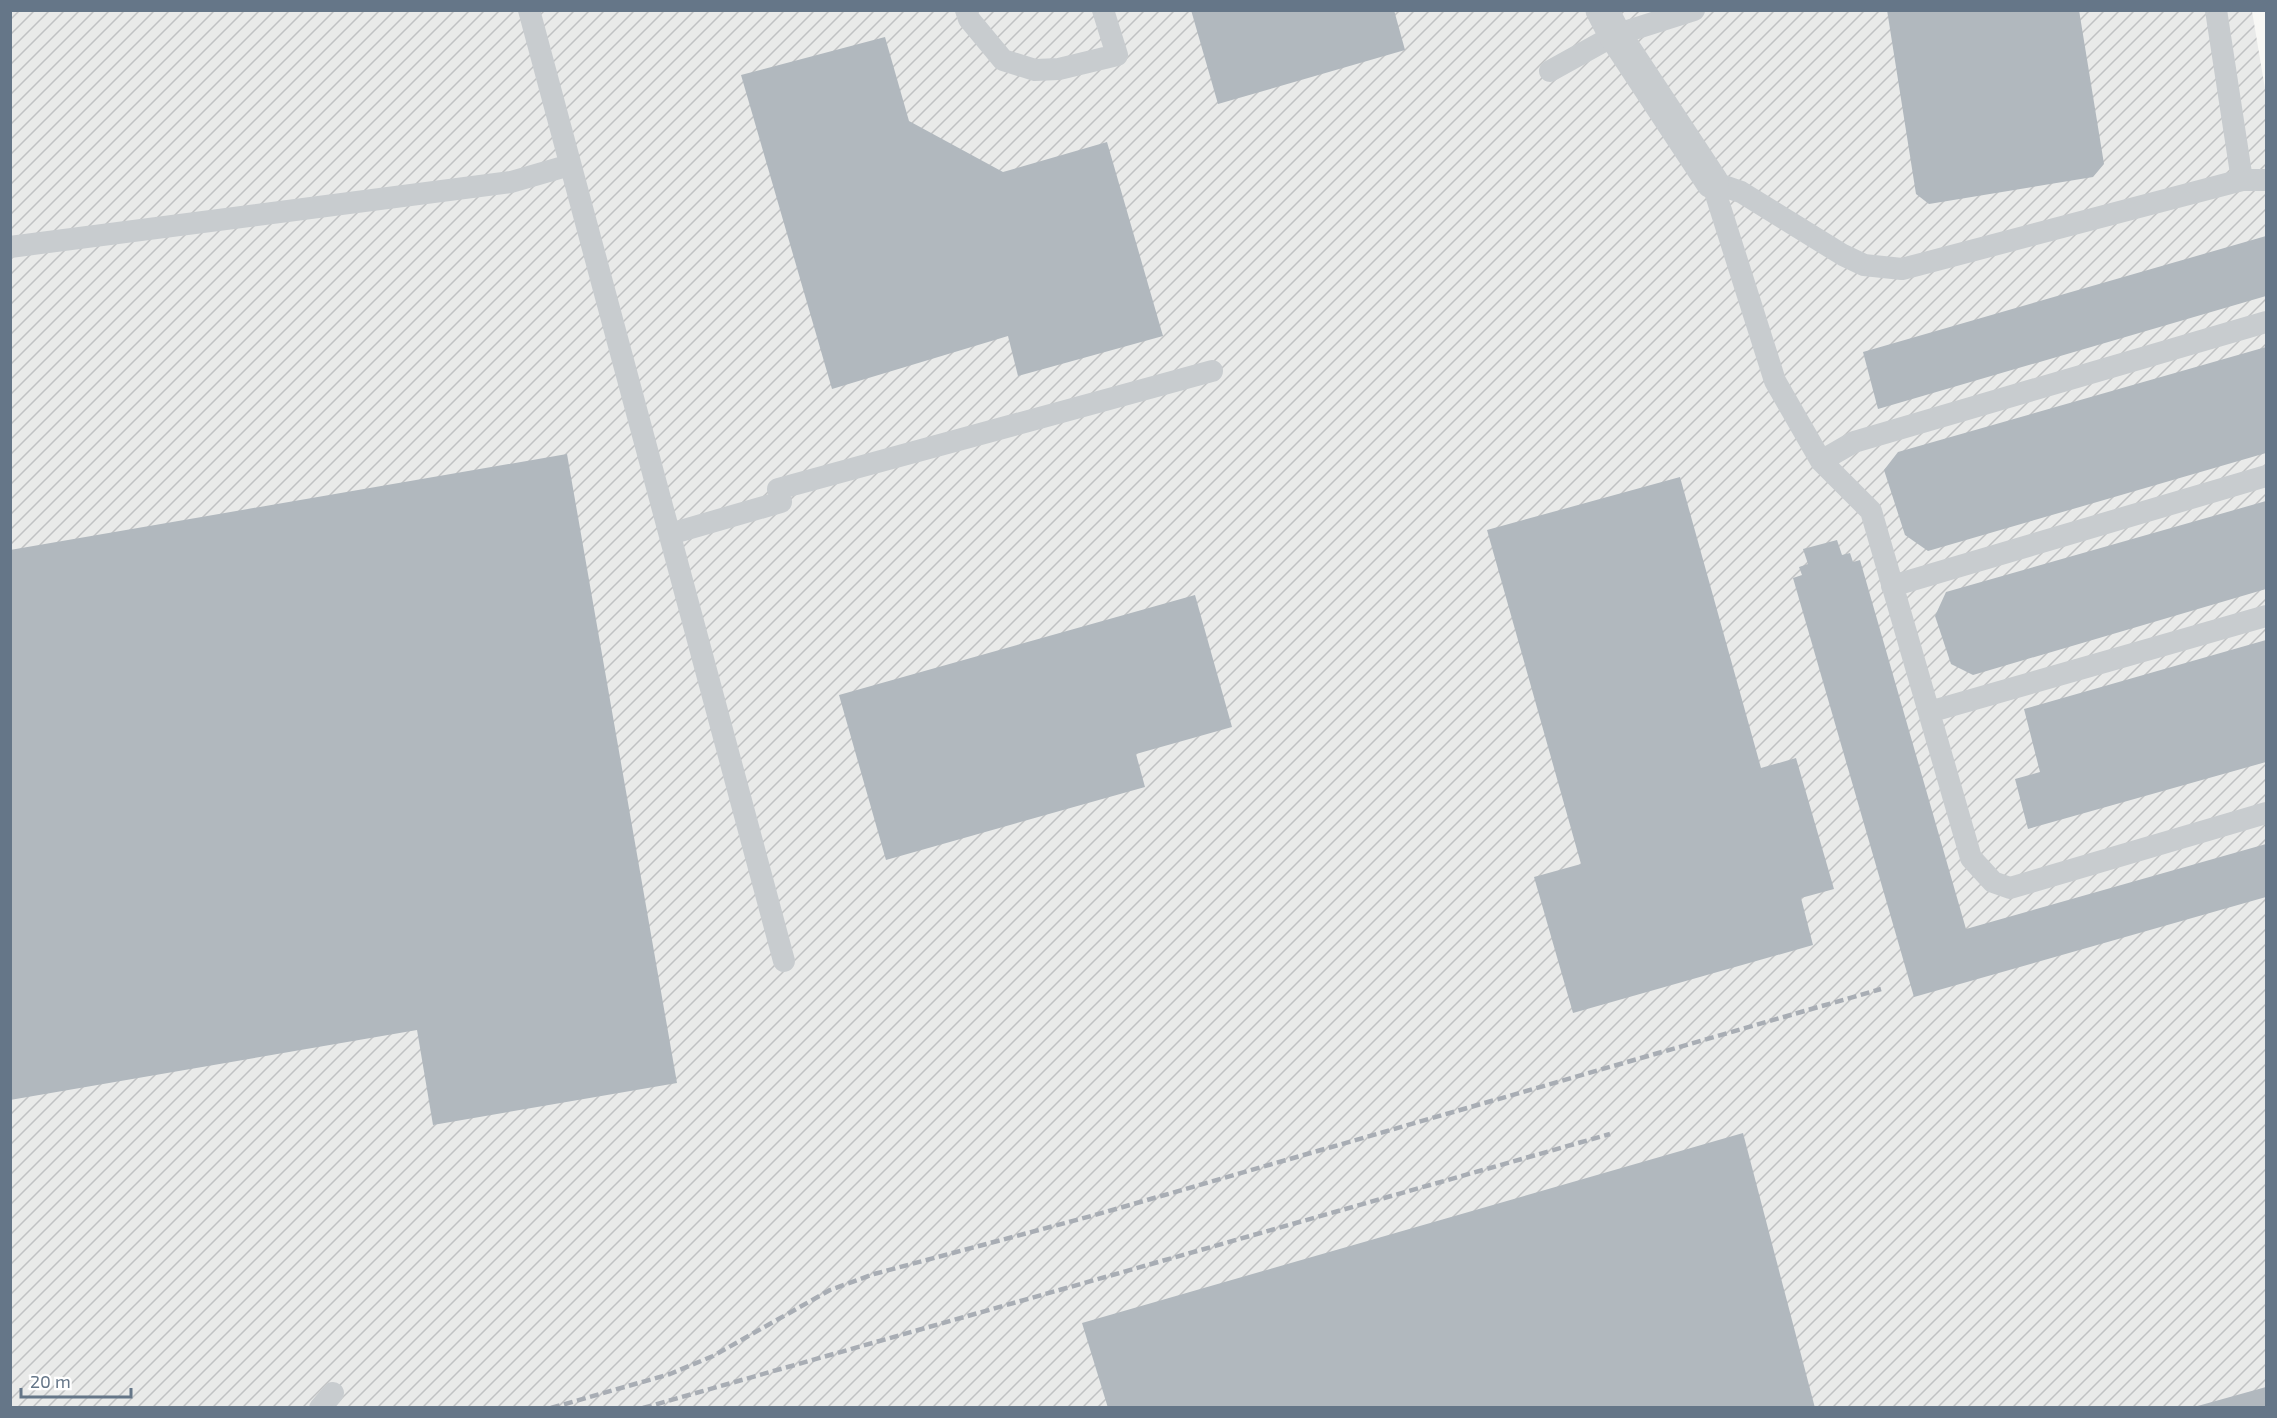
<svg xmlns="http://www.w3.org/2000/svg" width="2277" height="1418" font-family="'Exo 2',sans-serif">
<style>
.industrial{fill:url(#industrial-furrows)}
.building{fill:#b1b8be}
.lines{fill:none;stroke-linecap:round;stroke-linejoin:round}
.lane{stroke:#c8cccf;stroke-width:22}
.street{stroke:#c8cccf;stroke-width:33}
.rail{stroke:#a8adb4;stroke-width:4.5;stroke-dasharray:9 4.5;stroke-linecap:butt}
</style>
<defs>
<pattern id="industrial-furrows" width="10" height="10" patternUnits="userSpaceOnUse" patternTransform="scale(1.5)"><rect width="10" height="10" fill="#e9eae9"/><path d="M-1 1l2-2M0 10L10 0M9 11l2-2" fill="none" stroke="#c0c2c3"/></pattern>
</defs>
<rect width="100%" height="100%" fill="#f8f8f5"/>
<path class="industrial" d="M10,11h2242l14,84v1312h-2255z"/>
<path class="building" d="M1191,10h203l11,40 -187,54z
M1887,10h192l25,154 -11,13 -164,27 -13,-10z
M885,37l24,84 94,51 104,-30 56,194 -145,40 -10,-40 -176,53 -91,-314z
M2266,236v60l-388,113 -15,-57z
M2266,347v106l-338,98 -23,-16 -21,-65 14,-18z
M567,454l110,629 -244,42 -16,-95 -407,70v-550z
M1680,477l81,291 35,-10 38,131 -33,9 12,47 -240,68 -39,-136 47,-13 -94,-334z
M2266,501v88l-293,86 -22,-11 -16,-48 11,-24z
M1837,540l5,15 8,-2 3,9 7,-2 106,369 300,-85v53l-352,100 -121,-419 9,-3 -3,-8 9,-3 -5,-15z
M1195,595l37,132 -96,27 9,33 -259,73 -47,-165z
M2266,640v122l-238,67 -13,-50 25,-7 -16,-63z
M1743,1133l72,275h-707l-26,-85z
M2266,1387v21h-72v-1z"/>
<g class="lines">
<path class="lane" d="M529,10l255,951
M966,10l3,9 34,41 32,10 24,-1 58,-14 -14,-45
M2216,10l26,170
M1550,71l65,-36 79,-25
M1712,182l63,199 46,80 50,50 100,347 22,24 17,6 256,-75
M1712,182l29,10 102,63 21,10 38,4 340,-89h24
M10,247l501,-65 59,-17
M1821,461l33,-19 412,-120
M778,489l434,-118
M670,534l111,-32
M1892,586l374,-110
M1929,712l337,-96
M320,1408l13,-15"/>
<path class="street" d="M1602,10l13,25 97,147"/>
<path class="rail" d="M551,1408l119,-34 43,-18 117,-66 44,-16 221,-59 786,-226
M643,1408l967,-274"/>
</g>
<rect width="2277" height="1418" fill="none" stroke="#657688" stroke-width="24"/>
<path d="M21 1388v9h110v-9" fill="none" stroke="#657688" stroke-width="3"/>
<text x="30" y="1388" font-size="18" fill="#657688" stroke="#ffffff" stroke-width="4.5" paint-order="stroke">20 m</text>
</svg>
